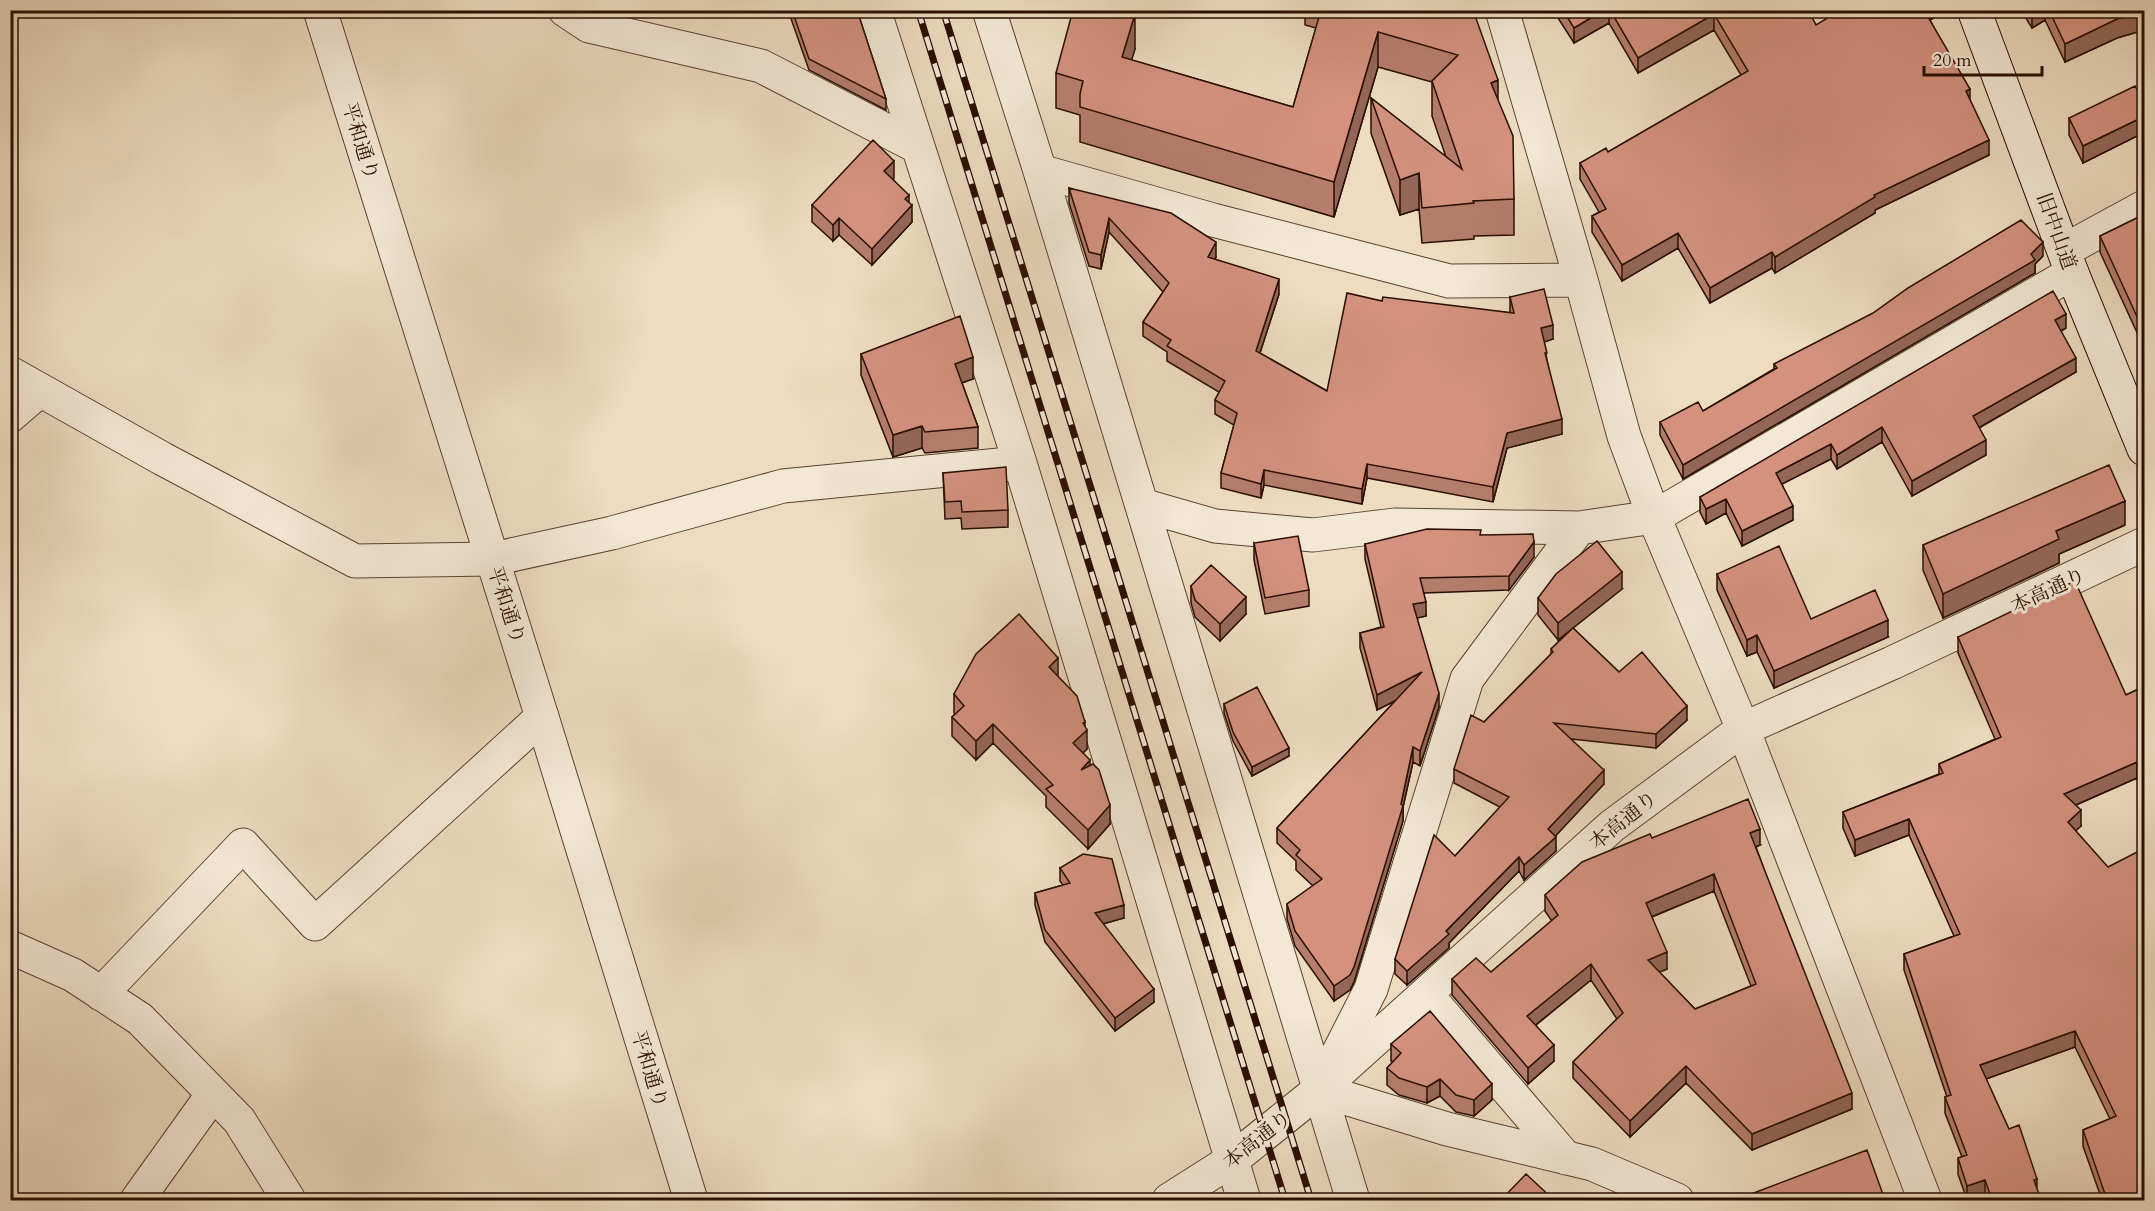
<svg xmlns="http://www.w3.org/2000/svg" width="2155" height="1211" font-family="Cardo,'Noto Serif JP',serif">
<style>
.lines{fill:none;stroke-linecap:round;stroke-linejoin:round}
.minor-casing{stroke:#5a4230;stroke-width:35}
.tertiary-casing{stroke:#5a4230;stroke-width:35}
.secondary-casing{stroke:#290e00;stroke-width:35}
.minor{stroke:#f3e8d6;stroke-width:33}
.tertiary{stroke:#f3e8d6;stroke-width:33}
.secondary{stroke:#f3e8d6;stroke-width:33}
.rail-casing{stroke:#290e00;stroke-width:7}
.rail{stroke:#f3e8d6;stroke-width:4.5;stroke-dasharray:14;stroke-linecap:butt}
.wall{fill:#b57d6c;stroke:#290e00;stroke-width:1.5;fill-rule:evenodd}
.shaded-wall{fill:#946658;stroke:#290e00;stroke-width:1.5}
.building{fill:#d3917e;stroke:#290e00;stroke-width:1.5;fill-rule:evenodd}
.labels{text-anchor:middle;stroke-width:6;stroke-linejoin:round;paint-order:stroke}
.street-label{font-size:20px;fill:#290e00;stroke:#f3e8d6}
</style>
<rect width="100%" height="100%" fill="#eddcc0"/>
<filter id="stains"><feTurbulence type="fractalNoise" baseFrequency=".00333" numOctaves="4"/><feColorMatrix values="0 0 0 0 .2 0 0 0 0 .09 0 0 0 0 .02 0 0 0 .5 -.17"/></filter>
<radialGradient id="worn" r=".72"><stop offset=".6" stop-color="#630" stop-opacity="0"/><stop offset="1" stop-color="#630" stop-opacity=".3"/></radialGradient>
<g class="lines">
<g class="minor-casing">
<path id="minor" d="M565,10l24,16 172,40 157,81
M874,10l146,453 224,737
M989,10l51,161 313,1029
M1502,10l79,270 43,156 30,81 89,212 182,471
M1040,171l173,49 236,61 132,-1
M2065,250l79,-43
M10,373l153,86 192,102 138,-2 119,-26 171,-47 237,-23
M10,416l30,-26
M1142,505l73,21 98,9 82,-10 184,3 75,-11 418,-244
M10,947l63,28 67,44 99,101 50,80
M101,994l142,-149 72,79 227,-207
M1426,994l140,164
M1320,1089l51,-100 96,-310 112,-151
M1319,1090l128,39 145,35 85,36
M137,1200l76,-106"/>
</g>
<g class="tertiary-casing">
<path id="tertiary" d="M320,10l222,707 149,483
M1169,1200l63,-40 87,-70 293,-264 131,-97 149,-66 252,-119"/>
</g>
<g class="secondary-casing">
<path id="secondary" d="M1974,10l98,263 72,176"/>
</g>
<use href="#minor" class="minor"/>
<use href="#tertiary" class="tertiary"/>
<use href="#secondary" class="secondary"/>
<g class="rail-casing">
<path id="rail" d="M918,10l367,1190
M943,10l368,1190"/>
</g>
<use href="#rail" class="rail"/>
</g>
<path class="wall" d="M788,10h69l29,89v11l-77,-40z
M1305,10h168l25,91 16,98v36l-40,1v3l-52,4 -3,-34 -19,6 -29,-82v-35l75,59 -14,-41v-34l-54,-15 -44,150 -254,-75v-27l-24,-7v-35l79,-24 -4,11 162,47 23,-79 -11,-3z
M1558,10h250l8,15 119,-15v7l-5,3 40,80 19,55 -114,55v3l-100,60 -3,-5 -62,35 -32,-55 -56,33 -30,-49v-16l7,-4 -19,-33v-16l28,-11 133,-77 -27,-45 -76,43 -29,-50 -35,20 -16,-25z
M2021,10h124v20l-28,8 -52,24 -20,-42 -13,8z
M2145,105v27l-62,31 -14,-28v-17z
M894,178l-1,1 16,23 3,20 -40,43 -33,-30 -6,6 -21,-19v-17z
M1069,188l147,69 -1,2 64,35 -19,59 67,38 55,-90 128,12v-16l43,42 -9,3 3,18 15,74 -55,14 -14,54 -126,-24 -5,26 -98,-19 -3,13 -40,-10v-15l13,-48 -19,-11v-14l4,-8 -52,-31v-9l-24,-16v-14l20,-30 -54,-60 -8,37 -12,-3 -20,-63z
M2145,214v136l-45,-98v-16z
M2043,256l-8,8v9l-352,206 -23,-44v-13l43,-11 71,-42v-5z
M2066,328l-5,3 15,41 -97,56 7,27 -74,41 -30,-54 -45,27 -6,-10 -49,25 11,36 -51,26 -16,-33 -20,11 -6,-12v-15z
M861,354l112,25 -11,4 16,44v21l-53,5 -3,-5 -29,9 -32,-82z
M943,473l65,37v17l-46,2 -1,-11 -16,1z
M2125,525l-66,29v9l-116,55 -20,-48v-25z
M1481,535l53,22 -25,33 -85,3 2,23 -9,2 22,89 -19,59 -7,-4 -10,45v14l-49,161 -4,8 -16,11 -39,-55 -8,-27v-15l26,-18 -17,-16v-9l-19,-18v-15l118,-127 -18,9 -17,-62v-15l21,-6 -16,-68v-15z
M1254,543l55,47v16l-44,8 -11,-54z
M1717,574l94,45 77,18 -114,51 -17,-36 -10,4 -30,-66z
M1191,586l55,28 -26,27 -25,-24 -4,-14z
M1622,589l-49,39 46,44 68,48 -31,28 -85,-9 33,45 -49,52 1,15 -32,29 -5,-9 -70,72v5l-42,37 -12,-11v-15l60,-103 45,-49 -46,-24v-14l30,-47 67,-68v-5l17,-17 -10,8 -20,-25v-17z
M1958,637l168,58 19,-9v107l-8,-15 -61,27 5,21 -5,4 69,370h-43l-19,-54v-16l27,-11 -35,-72 -89,32 55,121h-55l-1,-4 -12,4h-6l-9,-26v-16l4,-1 -17,-44v-16h2l-43,-127v-16l50,-18 -45,-101 -54,21 -12,-28v-16l96,-38v-10l56,-25 -37,-86z
M1058,677l27,49 2,23 -4,4 7,12 20,59 -22,25 -42,-42v-11l-53,-53 -17,17 -24,-24v-19l3,-3 -1,-1v-19z
M1224,704l65,52 -37,20 -19,-35 -9,-28z
M1652,838l108,7 -4,2 96,262 -100,41 -66,-67 -56,54 -57,-59v-16l44,-43 -26,-39 -55,45 18,36 -26,23 -76,-89v-16l39,-7 61,-51 -7,-10v-16zM1714,891l37,95 -56,23 -36,-37 8,-3 -15,-52z
M1060,868l64,50 -21,6 51,78 -39,29 -70,-89 -10,-37v-12l28,-8 -3,-4z
M1391,1044l101,56 -18,16 -18,-4 -16,-16 -13,7 -28,-8 -12,-10v-17l6,-6 -2,-1z
M1751,1194l134,6h-134z"/>
<path class="shaded-wall" d="M1604,10h5v13l-35,20v-15z
M1923,10h12v7l-12,7z
M2032,10h13v10l-13,8z
M2144,11v19l-27,8 -52,24v-18l52,-25z
M1135,14v35l-13,43v-35z
M1714,14v16l-76,43v-15z
M1378,32v35l-44,150v-35z
M1498,80v35l-7,-32z
M1970,89v15l-4,-13z
M2145,116v16l-62,31v-17z
M1989,140v15l-114,55v3l-100,60v-16l99,-62z
M894,161v17l-10,10v-17z
M1419,173v36l-19,6v-35z
M909,195v13l3,-3v17l-40,43v-16l33,-50z
M839,218v17l-6,6v-16z
M1109,218v14l-8,37v-14z
M1678,233v15l-56,33v-16z
M1216,242v15l-8,15v-15z
M2043,242v14l-8,8v9l-352,206v-14l348,-211z
M1772,252v16l-62,35v-15z
M1279,279v15l-23,71v-14z
M2066,314v14l-11,6v-14z
M1553,325v14l-12,4v-15z
M973,357v22l-18,6v-21z
M2076,358v14l-103,59v-15z
M1562,419v15l-55,14 -14,54v-15l14,-54z
M922,426v22l-29,9v-22z
M1882,427v15l-45,27v-14z
M1986,440v15l-74,41v-15z
M1831,444v15l-55,28v-14z
M1367,464v14l-5,26v-15z
M1264,470v15l-3,13v-14z
M1726,499v14l-20,11v-15z
M2125,501v24l-66,29v9l-116,55v-24l113,-63z
M1793,506v14l-51,26v-15z
M1534,542v15l-25,33v-14z
M1622,572v17l-64,51v-17z
M1246,597v17l-26,27v-17z
M1426,602v14l-13,3v-15z
M1888,620v17l-114,51v-17z
M1757,635v17l-10,4v-16z
M1058,658v19l-9,-10z
M1422,672v15l-45,23v-15z
M1439,693v14l-19,59v-15z
M1687,706v14l-31,28v-14z
M1085,722v10l2,-2v19l-14,13v-19z
M993,724v19l-17,17v-19z
M1413,747v15l-10,45v14l-49,161 -4,8 -16,11v-15l67,-182z
M1289,748v8l-37,20v-9z
M1090,760v19l-9,-9z
M2137,762v16l-73,32v-16z
M1604,770v14l-56,60v-15z
M1110,805v19l-22,25v-19z
M2081,810v16l-13,12v-16z
M1909,819v16l-54,21v-16z
M1760,829v16l-10,4v-16z
M1556,837v14l-32,29v-15z
M1519,857v14l-70,72v5l-42,37v-14z
M1714,874v17l-68,28v-16z
M1124,905v13l-29,8v-13z
M1667,952v17l-19,8v-17z
M1591,964v16l-64,52v-16z
M1154,989v13l-39,29v-13z
M2075,1031v16l-95,34v-16z
M1554,1045v16l-26,23v-16z
M1686,1066v17l-56,54v-16z
M1440,1079v17l-13,7v-16z
M1492,1084v16l-18,16v-16z
M1852,1093v16l-100,41v-16z
M2037,1179v16l-3,-15z
M1985,1180v16l-12,4h-6v-14z"/>
<path class="building" d="M792,10h65l29,89 -77,-40z
M1073,10h52l10,4 -13,43 171,50 28,-97h152l25,70 -7,3 22,53 1,63 -41,2 1,2 -52,5 -3,-35 -19,7 -29,-82 91,71 -30,-88 26,-26 -80,-23 -44,150 -254,-75v-13l3,-13 -27,-8z
M1563,10h41l-30,18z
M1610,10h198l8,15 25,-15h83l46,79 -4,2 23,49 -115,55 1,2 -100,60 -3,-5 -62,36 -32,-55 -56,32 -30,-49 14,-7 -26,-46 26,-15 2,4 140,-81 -34,-57 -76,44z
M2049,10h96v2l-28,7 -52,25z
M2135,86l10,19v11l-62,30 -14,-28z
M873,140l21,21 -10,10 25,24 -4,4 7,6 -40,44 -33,-31 -6,7 -21,-20z
M1069,188l102,25 45,29 -8,15 71,22 -23,72 71,40 20,-98 35,8 1,-4 131,16 -4,-16 34,-8 9,36 -12,3 6,25h-2l17,66 -55,14 -14,54 -126,-23 -5,25 -98,-19 -3,14 -40,-11 16,-60 -22,-13 10,-19 -58,-35 4,-6 -28,-18 26,-39 -60,-65 -8,37 -12,-3z
M2145,214v120l-45,-98z
M2021,220l22,22 -12,12 4,6 -352,205 -23,-43 38,-20 5,9 74,-43 -3,-4 99,-51 35,-25z
M2053,291l13,23 -11,6 21,38 -103,58 13,24 -74,41 -30,-54 -45,28 -6,-11 -55,29 17,33 -51,25 -16,-32 -20,10 -6,-12z
M960,316l13,41 -18,7 23,63 -53,5 -3,-6 -29,9 -32,-81z
M2109,465l16,36 -69,30 3,8 -116,55 -20,-49z
M1006,467l2,43 -46,2 -1,-11 -16,1 -2,-29z
M1427,529l54,1 -1,5 53,-1 1,8 -25,34 -89,2 6,24 -13,2 26,89 -19,58 -7,-4 -12,57 2,2 -49,161 -4,8 -16,11 -39,-55 -8,-27 35,-25 -26,-24 4,-5 -23,-22 145,-156 -45,23 -17,-62 24,-6 -19,-83z
M1298,536l11,54 -44,8 -11,-55z
M1597,541l25,31 -64,51 -20,-25 18,-24z
M1779,546l32,73 64,-29 13,30 -114,51 -17,-36 -10,5 -30,-66z
M1211,565l35,32 -26,27 -25,-24 -4,-14z
M2075,581l51,114 19,-9v91l-8,-15 -73,32 17,16 -13,12 40,45 37,-19v352h-38l-24,-70 33,-14 -41,-85 -95,34 29,64 10,-4 18,54 -3,1 7,20h-49l-7,-20 -18,6 -9,-28 9,-3 -22,-58 6,-2 -47,-141 56,-20 -51,-115 -54,21 -12,-28 100,-39 -4,-9 62,-27 -43,-100z
M1019,614l39,44 -9,9 28,29 8,26 -2,1 4,7 -14,13 17,17 -9,10 12,-6 6,6 11,35 -22,25 -42,-41 7,-4 -60,-61 -17,17 -24,-24 12,-11 -10,-12 22,-40z
M1573,628l46,44 23,-20 45,54 -31,28 -102,-11 50,47 -56,59 8,8 -32,28 -5,-8 -73,74 3,3 -42,37 -12,-12 39,-124 21,21 54,-59 -55,-28 17,-54 13,7 69,-70 -2,-3z
M1257,687l32,61 -37,19 -19,-35 -9,-28z
M1748,799l12,30 -10,4 102,260 -100,41 -66,-68 -56,55 -57,-59 50,-49 -32,-49 -64,52 27,29 -26,23 -76,-89 24,-21 15,14 67,-57 -13,-20 37,-33 68,-28 2,4zM1714,874l42,110 -61,25 -47,-49 19,-8 -21,-49z
M1083,854l29,5 12,46 -29,8 59,76 -39,29 -70,-88 -10,-37 35,-10 -10,-15z
M1430,1011l62,73 -18,16 -18,-5 -16,-16 -13,8 -28,-9 -12,-10 14,-15 -10,-9z
M1867,1150l18,50h-126l-8,-6z
M1526,1174l28,26h-53z"/>
<g class="labels">
<g class="street-label">
<text transform="translate(361 141) rotate(73)" y="7">平和通り</text>
<text transform="translate(2057 231) rotate(70)" y="7">旧中山道</text>
<text transform="translate(2048 590) rotate(-25)" y="7">本高通り</text>
<text transform="translate(507 605) rotate(72)" y="7">平和通り</text>
<text transform="translate(1623 820) rotate(-39)" y="7">本高通り</text>
<text transform="translate(650 1069) rotate(73)" y="7">平和通り</text>
<text transform="translate(1257 1139) rotate(-38)" y="7">本高通り</text>
</g>
</g>
<rect width="2155" height="1211" fill="none" stroke="#eddcc0" stroke-width="36"/>
<rect x="12" y="12" width="2131" height="1187" fill="none" stroke="#290e00" stroke-width="3"/>
<rect x="18" y="18" width="2119" height="1175" fill="none" stroke="#290e00" stroke-width="1.5"/>
<path d="M1924 66v9h118v-9" fill="none" stroke="#290e00" stroke-width="3"/>
<text x="1933" y="66" font-size="18" fill="#290e00" stroke="#f3e8d6" stroke-width="4.5" paint-order="stroke">20 m</text>
<rect width="100%" height="100%" filter="url(#stains)"/>
<rect width="100%" height="100%" fill="url(#worn)"/>
</svg>
